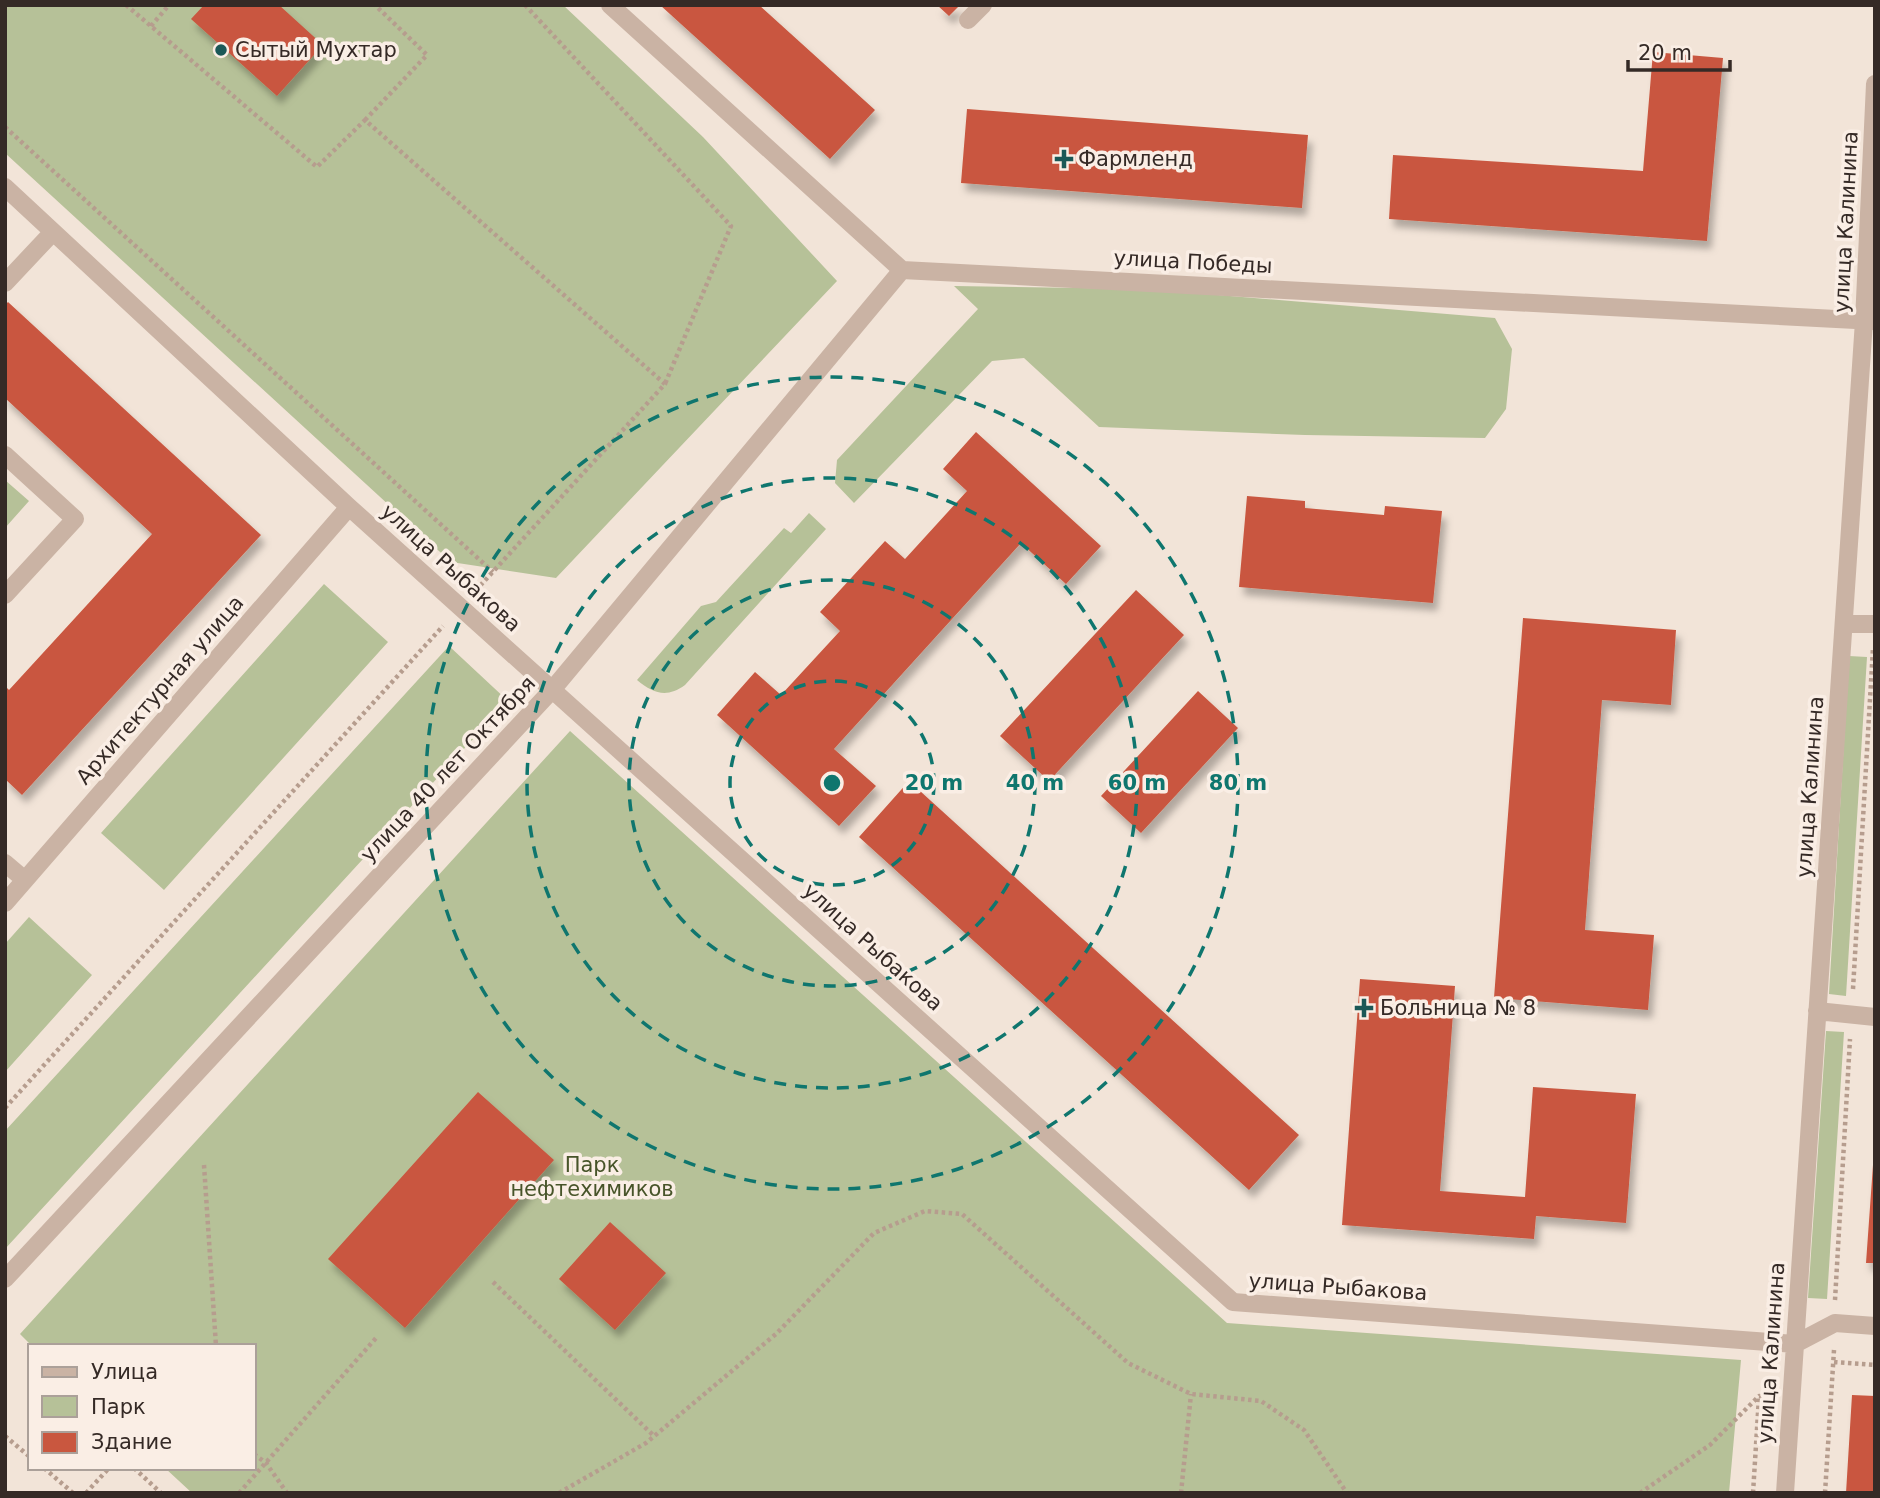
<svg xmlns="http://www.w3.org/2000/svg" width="1880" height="1498" font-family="'DejaVu Sans',sans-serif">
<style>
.green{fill:#b6c198}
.building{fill:#c9573f;filter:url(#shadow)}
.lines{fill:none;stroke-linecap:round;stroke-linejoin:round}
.path{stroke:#b69d8e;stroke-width:4.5;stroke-dasharray:3.5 3.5;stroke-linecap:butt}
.minor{stroke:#cab3a4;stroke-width:18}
.ring{fill:none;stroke:#0f766e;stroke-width:3.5;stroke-dasharray:12 9}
.poi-dot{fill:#1b5857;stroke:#faeee5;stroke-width:2.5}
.labels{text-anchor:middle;stroke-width:7;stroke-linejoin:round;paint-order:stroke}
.poi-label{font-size:21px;fill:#352a26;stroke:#faeee5;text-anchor:start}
.street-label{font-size:21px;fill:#352a26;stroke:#faeee5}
.park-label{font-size:21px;fill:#475429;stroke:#faeee5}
.centre{fill:#0f766e;stroke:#faeee5;stroke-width:3.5}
.ring-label{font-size:21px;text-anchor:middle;font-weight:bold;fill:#0f766e;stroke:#faeee5;stroke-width:7;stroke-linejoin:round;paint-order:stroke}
</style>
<defs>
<filter id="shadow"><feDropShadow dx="4.5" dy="8" stdDeviation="3.5" flood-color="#0004"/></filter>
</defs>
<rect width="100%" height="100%" fill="#f2e4d8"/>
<path class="green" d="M5,5h558l140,132 134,144 -281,297 -105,-16 -446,-409z
M954,286l192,3 349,29 17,31 -6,60 -21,29 -180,-3 -206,-8 -75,-69 -32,3 -138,142 -19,-20 2,-23 141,-151z
M5,480l24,21 -24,27z
M809,513l17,16 -141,156c-18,13 -31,9 -48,-5l64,-74 15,-4 68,-74 7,5z
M324,584l64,58 -224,248 -63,-57z
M449,646l59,55 -503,548v-118z
M1849,656l18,1 -21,339 -17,-2z
M570,731l657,592 514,37 -12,133h-1537l-27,-25h89v-122h-222l-12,-12z
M29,917l63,58 -87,97v-128z
M1826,1031l18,1 -17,267 -19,-1z"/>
<path class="building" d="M204,5h75l44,40 -46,51 -86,-77z
M660,5h99l116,105 -45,49z
M937,5h23l-11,11z
M1653,52l70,6 -16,183 -318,-22 4,-64 250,16z
M967,109l341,26 -6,73 -341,-25z
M8,302l253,233 -239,260 -17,-16v-93l4,4 143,-156 -147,-136v-93z
M976,432l125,114 -35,38 -45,-41 -187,206 42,37 -37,40 -122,-111 38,-43 26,23 59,-64 -20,-19 65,-71 20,18 62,-68 -24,-22z
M1247,496l58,5v7l79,7 1,-9 57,5 -9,92 -194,-16z
M1136,590l48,45 -135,146 -49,-45z
M1523,618l153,12 -5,75 -69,-5 -17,230 69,5 -6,75 -154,-12z
M1198,691l40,37 -97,105 -40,-37z
M909,781l390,354 -50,55 -390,-353z
M1360,979l95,7 -15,205 85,6 8,-110 103,7 -10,129 -90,-7 -2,23 -192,-14z
M478,1092l76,68 -149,168 -77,-69z
M1873,1165h2v98h-9z
M610,1222l56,51 -51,57 -56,-51z
M1852,1395l23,1v97h-29z"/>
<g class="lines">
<path class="path" d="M126,5l191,162 48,-47 300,264 -187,204
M525,5l206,221 -66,158
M151,26l18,-21
M365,120l62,-65 -52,-50
M5,127l488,445
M1853,989l20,-341
M5,1108l438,-482
M204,1165l12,181
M493,1282l161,154
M1835,1300l15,-261
M1834,1362l41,3
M5,1436l25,21
M254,1454l12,9 21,30
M44,1468l29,25
M134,1468l27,25
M86,1493l23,-25
M239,1493l137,-155
M559,1493l87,-50 130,-109 98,-101 51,-22 37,3 166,149 63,31 70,7 43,29 43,63
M1181,1493l10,-99
M1640,1493l70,-48 49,-49 8,1
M1753,1493l6,-96
M1825,1493l9,-143"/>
<path class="minor" d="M610,5l292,265 973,51
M968,20l15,-15
M5,187l344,320 884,795 562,42 40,-21 40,3
M5,283l48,-51
M5,455l70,64 -70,76
M1844,624h31
M5,863l20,17
M5,903l344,-396
M1817,1011l58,6
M5,1279l547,-589 350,-420
M1785,1493l79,-1172 11,-237"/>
</g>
<g class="ring">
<circle cx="832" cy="783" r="102"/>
<circle cx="832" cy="783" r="203"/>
<circle cx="832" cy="783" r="305"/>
<circle cx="832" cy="783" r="406"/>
</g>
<g class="poi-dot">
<circle cx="221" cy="50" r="7"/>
<path d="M1060.5 148.5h7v7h7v7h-7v7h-7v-7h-7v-7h7z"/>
<path d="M1360.5 997.5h7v7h7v7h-7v7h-7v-7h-7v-7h7z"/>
</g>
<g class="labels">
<g class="poi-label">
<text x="235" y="57">Сытый Мухтар</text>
<text x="1078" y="166">Фармленд</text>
<text x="1380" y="1015">Больница № 8</text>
</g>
<g class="street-label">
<text transform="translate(1846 222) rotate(-87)" y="7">улица Калинина</text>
<text transform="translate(1193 262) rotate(3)" y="7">улица Победы</text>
<text transform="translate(451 568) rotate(42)" y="7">улица Рыбакова</text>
<text transform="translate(160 690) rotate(-49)" y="7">Архитектурная улица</text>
<text transform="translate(448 769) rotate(-47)" y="7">улица 40 лет Октября</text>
<text transform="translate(1810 787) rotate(-86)" y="7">улица Калинина</text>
<text transform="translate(873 947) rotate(42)" y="7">улица Рыбакова</text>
<text transform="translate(1338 1287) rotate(4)" y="7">улица Рыбакова</text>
<text transform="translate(1771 1353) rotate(-86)" y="7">улица Калинина</text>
</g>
<g class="park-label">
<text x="592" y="1172">Парк<tspan x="592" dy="24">нефтехимиков</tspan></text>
</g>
</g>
<circle cx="832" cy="783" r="10" class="centre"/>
<g class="ring-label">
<text x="934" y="790">20 m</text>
<text x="1035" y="790">40 m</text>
<text x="1137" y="790">60 m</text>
<text x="1238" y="790">80 m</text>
</g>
<rect width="1880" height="1498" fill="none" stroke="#352a26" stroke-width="14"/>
<rect x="28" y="1344" width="228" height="126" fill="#faeee5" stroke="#aba099" stroke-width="2"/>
<rect x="42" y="1367" width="35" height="10" fill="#cab3a4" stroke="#aba099" stroke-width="2"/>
<text x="91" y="1379" font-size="21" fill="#352a26">Улица</text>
<rect x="42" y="1396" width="35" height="21" fill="#b6c198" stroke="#aba099" stroke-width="2"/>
<text x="91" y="1414" font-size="21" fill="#352a26">Парк</text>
<rect x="42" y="1432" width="35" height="21" fill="#c9573f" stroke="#aba099" stroke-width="2"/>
<text x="91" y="1449" font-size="21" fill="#352a26">Здание</text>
<path d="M1628 60v10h102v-10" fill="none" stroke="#352a26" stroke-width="3.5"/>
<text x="1638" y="60" font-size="21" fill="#352a26" stroke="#faeee5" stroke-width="5" paint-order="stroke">20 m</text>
</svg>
